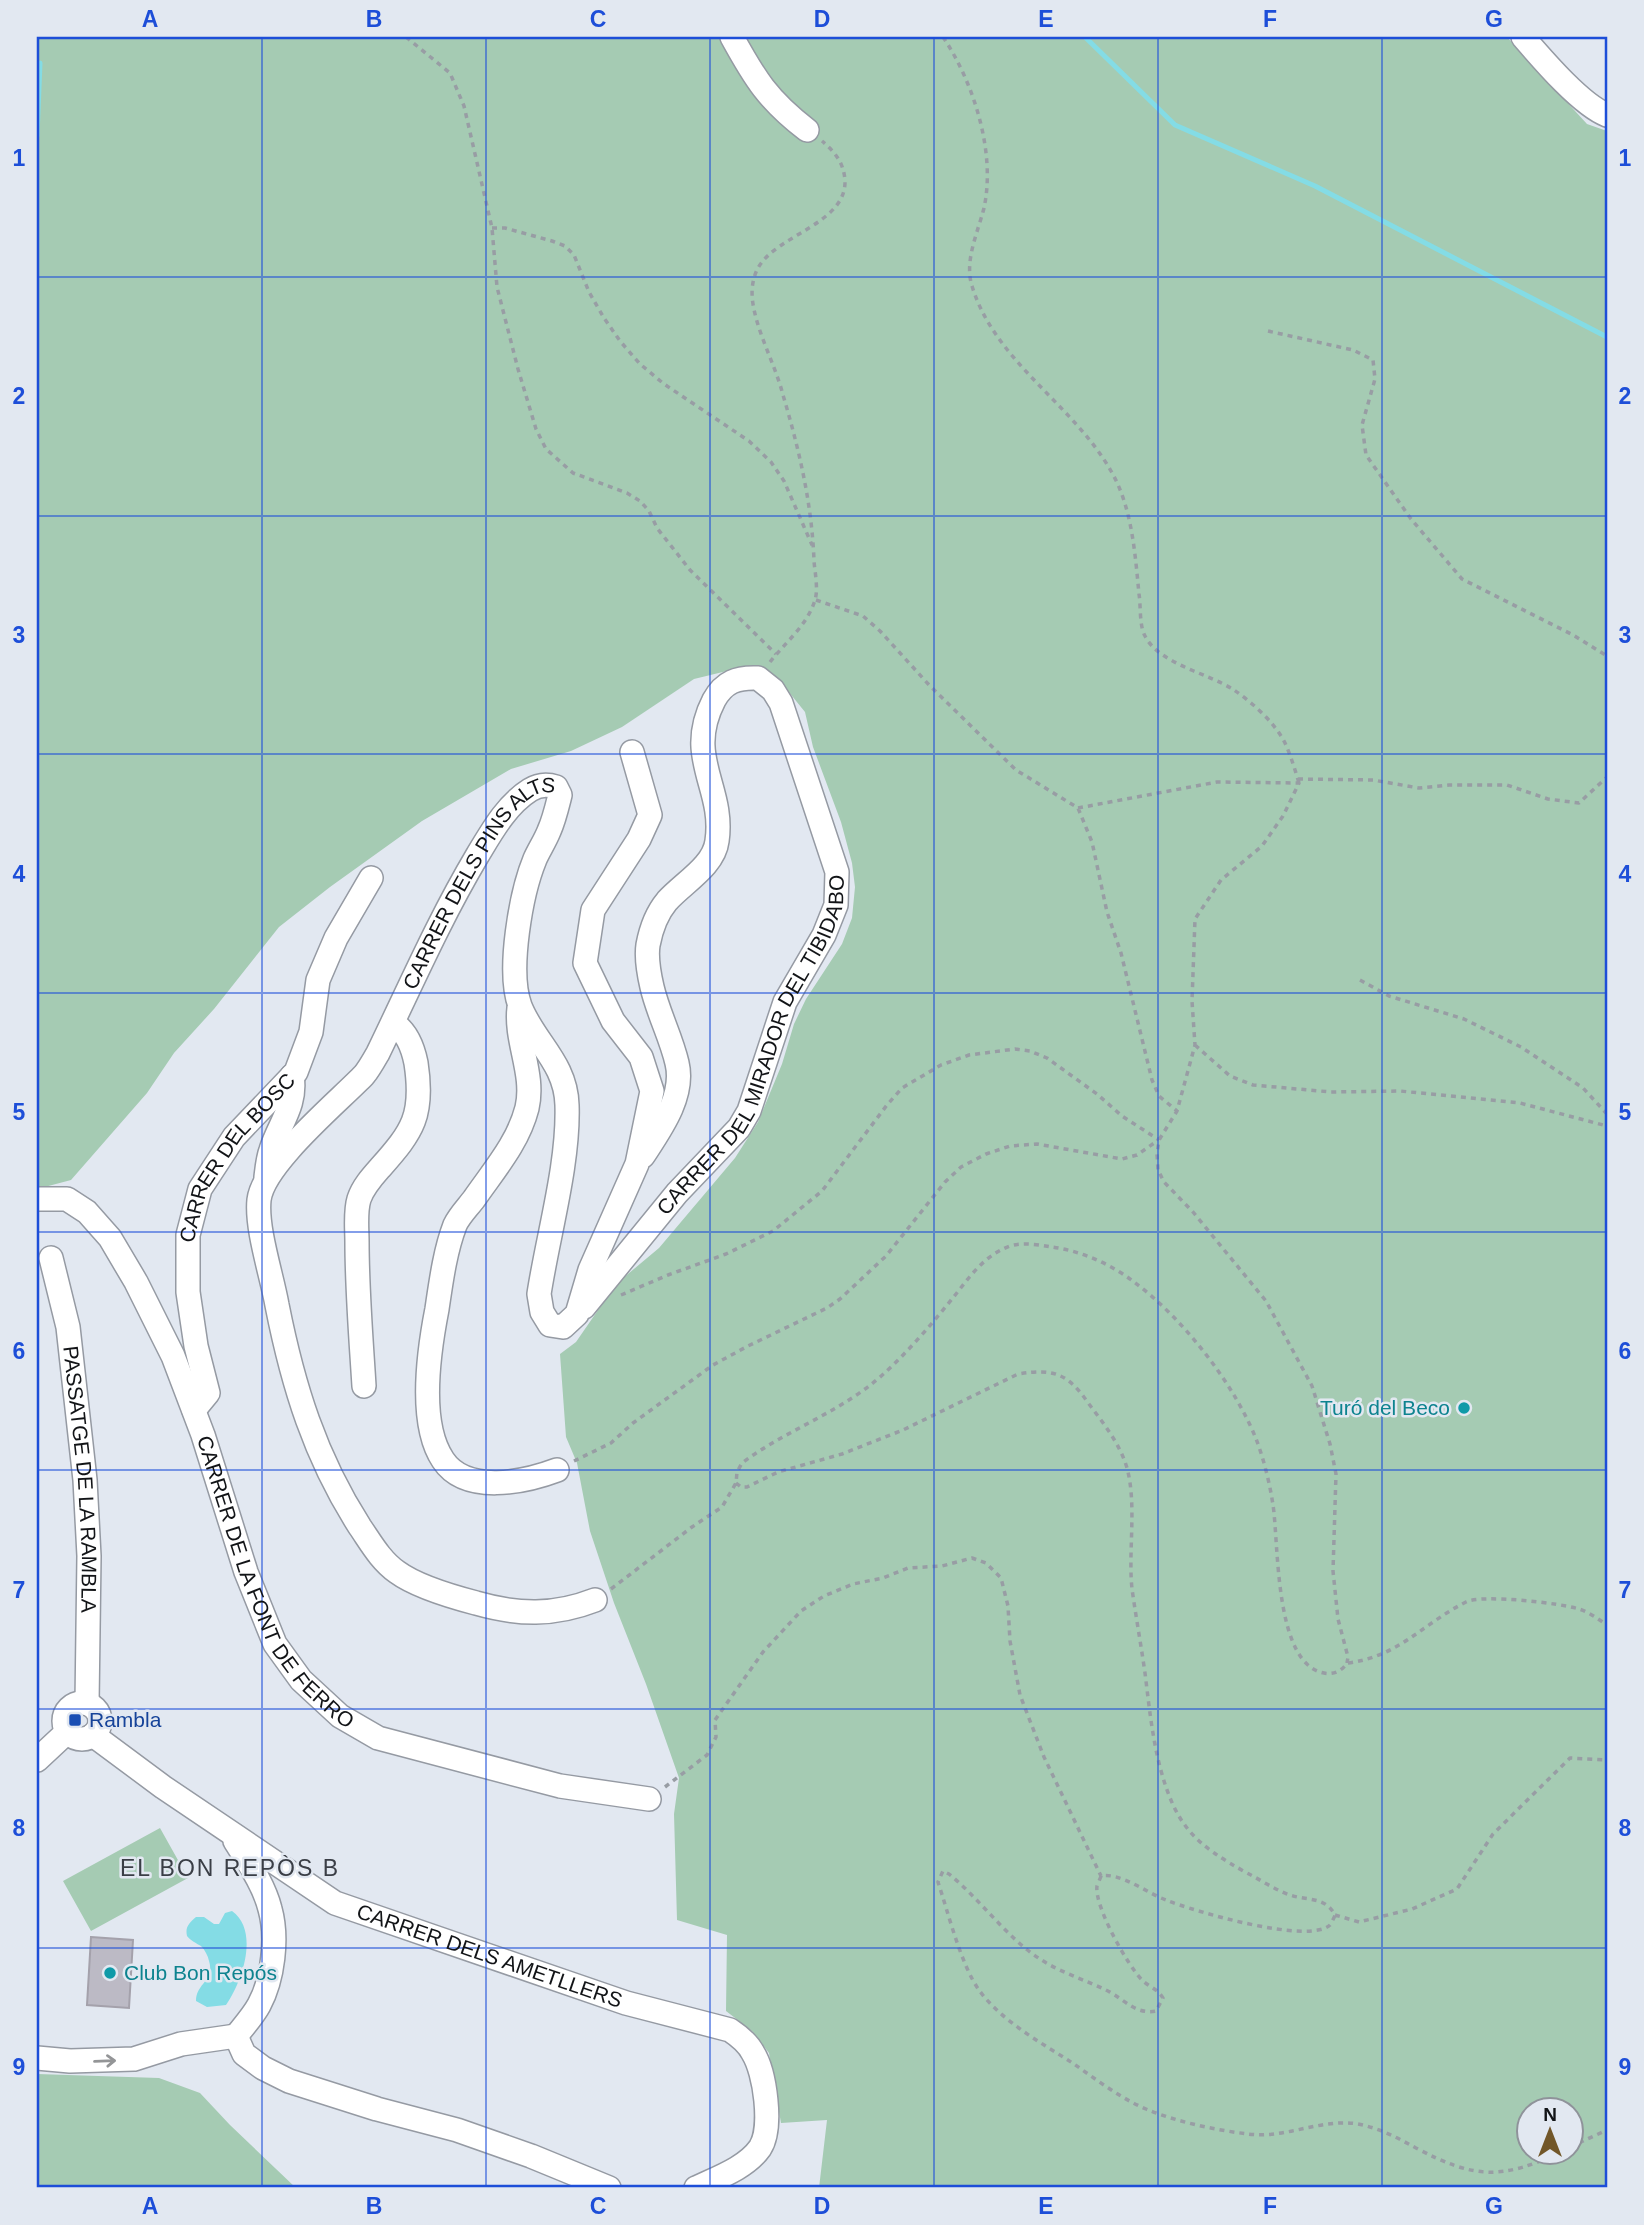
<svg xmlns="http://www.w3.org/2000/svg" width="1644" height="2225" font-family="Arial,sans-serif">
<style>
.green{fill:#a5cbb3;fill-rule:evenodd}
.water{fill:#84dce5}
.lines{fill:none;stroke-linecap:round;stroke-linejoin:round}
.stream{stroke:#84dce5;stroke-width:5}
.building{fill:#bcbac5;stroke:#a4a1ab;stroke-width:2}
.minor-casing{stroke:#959aa3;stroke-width:26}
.path{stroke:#989da4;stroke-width:3.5;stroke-dasharray:5 5;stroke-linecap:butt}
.minor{stroke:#fff;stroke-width:23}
.oneway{stroke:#949597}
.grid{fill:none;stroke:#1d4ed8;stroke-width:2;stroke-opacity:0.55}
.culture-dot{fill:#0f9aa8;stroke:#e2e8f1;stroke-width:2.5}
.transit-dot{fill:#1a4fb4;stroke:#e2e8f1;stroke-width:2.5}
.labels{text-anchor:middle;stroke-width:5;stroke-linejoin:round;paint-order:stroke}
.street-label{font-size:21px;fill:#121417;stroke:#e2e8f1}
.culture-label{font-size:21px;fill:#0d838f;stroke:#e2e8f1;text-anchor:end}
.transit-label{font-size:21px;fill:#164399;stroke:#e2e8f1;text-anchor:start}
.neighbourhood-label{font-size:23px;letter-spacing:2px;fill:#3a3e46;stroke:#e2e8f1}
.neatline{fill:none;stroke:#1d4ed8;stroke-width:2.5}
.grid-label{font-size:23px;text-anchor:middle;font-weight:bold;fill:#1d4ed8}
</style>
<rect width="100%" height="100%" fill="#e2e8f1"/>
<path class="green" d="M37,37h1470l80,87 20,7v2057h-788l8,-68 -46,3 -12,-70 -17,-22 -26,-20 1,-76 -50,-15 -3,-106 5,-36 -33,-94 -32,-81 -24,-72 -13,-68 -11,-26 -6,-83 16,-12 40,-58 43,-36 76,-90 23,-36 24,-58 12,-40 12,-25 36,-55 10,-26 3,-31 -3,-24 -11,-41 -28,-75 -8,-35 -21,-26 -24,-11 -29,-5 -37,9 -72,48 -51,24 -60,18 -89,52 -92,66 -51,40 -65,82 -40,44 -27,40 -76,87 -34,9zM1528,2110h42v42h-42z
M160,1828l28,50 -97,53 -28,-50z
M37,2074l122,4 41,15 30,32 66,63h-259z"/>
<path class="water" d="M232,1911c28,20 10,71 -6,94l-19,2 -11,-6c0,-18 19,-20 13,-40 -1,-5 -4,-11 -8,-15 -5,-3 -10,-5 -14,-10 -2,-9 2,-13 9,-19h8l10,7h5l6,-11z"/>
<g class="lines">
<path class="stream" d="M1085,37l90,88 140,61 292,151
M37,136l3,-73"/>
</g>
<path class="building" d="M91,1937l42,3 -4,68 -42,-3z"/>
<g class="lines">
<g class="minor-casing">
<g id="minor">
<path d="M732,37c23,42 36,63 75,93"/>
<path d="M1523,37c19,22 58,68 84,78"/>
<path d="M519,1008c-4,33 16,66 8,100 -9,35 -33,62 -53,91 -6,8 -15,17 -19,26 -10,26 -14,57 -18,84 -8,41 -19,114 6,151 23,35 82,22 114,10"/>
<path d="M266,1177c1,-9 2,-19 5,-27 8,-26 26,-45 21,-74"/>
<path id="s1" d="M37,1199h30l20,13 23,26 26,44 37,74 30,79 43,137 29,72 26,36 39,36 38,22 182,48 89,13"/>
<path id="s2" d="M51,1258l17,69 17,153 4,76 -2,147"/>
<path id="s3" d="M584,1307l93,-114 62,-65 10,-17 36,-109 39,-67 12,-30 1,-33 -56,-169 -8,-13 -15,-12c-21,-1 -34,4 -44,22 -30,58 11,87 3,141 -3,25 -34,42 -50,60 -10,12 -16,28 -19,44 -2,13 1,29 4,42 6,26 19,50 25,76 8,33 -17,67 -34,93"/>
<path d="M364,1386c-3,-48 -7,-96 -7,-144 0,-14 -2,-30 2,-43 4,-12 13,-22 21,-31 33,-37 44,-53 36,-105 -3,-15 -10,-32 -23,-40"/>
<path id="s4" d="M194,1410l14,-17 -12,-47 -8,-54v-57l12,-46 34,-52 62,-65 15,-40 7,-52 18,-42 35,-60"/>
<path id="s5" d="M595,1600c-41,16 -77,15 -119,3 -23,-6 -60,-17 -79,-31 -16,-11 -26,-29 -37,-45 -45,-70 -67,-141 -83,-222 -5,-29 -21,-76 -18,-105 4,-36 79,-98 105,-125 5,-6 10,-15 14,-22 32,-66 61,-133 99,-197 14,-23 29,-51 53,-66 8,-5 17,-6 26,-3l4,8c-3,12 -6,25 -11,36 -4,10 -10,19 -14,28 -14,34 -28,112 -15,147 14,36 46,57 47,99 2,59 -19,130 -28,189l3,18 8,13 13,2 14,-13 13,-44 47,-106 15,-73 -11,-34 -28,-36 -28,-58 8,-53 46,-71 11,-24 -18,-63"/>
<circle cx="82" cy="1721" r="18"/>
<path id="s6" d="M93,1735l70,52 172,116 291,100 104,27c9,6 18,13 23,23 12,19 20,75 7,95 -14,20 -43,30 -64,40"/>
<path d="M37,1760l30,-28"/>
<path d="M235,1841c13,21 29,44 35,68 8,29 3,70 -11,96 -6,11 -15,21 -23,31"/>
<path d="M236,2036l8,18 19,14 26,13 88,28 80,21 74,26 78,32"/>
<path d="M37,2058l33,3 64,-2 47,-15 55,-8"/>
</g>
</g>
<path class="path" d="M406,37l44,36 14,33 28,122 5,59 21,82 18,60 10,20 27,24 54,20 13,8 9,10 8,17 33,42 86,84
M943,37c31,46 53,116 41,171 -6,24 -20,53 -12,78 23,76 101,118 139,185 21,36 24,82 28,123 2,12 0,31 6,42 14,28 63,37 89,54 19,13 41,33 51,53 6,13 10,27 14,40
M492,228h13l47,13 13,5 9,9 15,37 15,26 16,23 20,23 24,20 85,57 22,21 13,19 28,64
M1268,331l85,19 20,10 2,19 -13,46 4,30 45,64 51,60 111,56 34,21
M816,600l47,16 17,15 50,55 86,84 62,38 14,34 15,70 14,41 31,127 7,16 18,15
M770,662c15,-19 36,-36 44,-59 5,-12 1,-29 0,-42 -2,-57 -15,-112 -31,-166 -8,-31 -25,-60 -30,-91 -2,-12 -1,-25 5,-36 18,-33 88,-44 87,-87 -1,-18 -10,-29 -23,-40
M1298,779l75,1 46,8 30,-3h58l41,14 31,4 28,-26
M1078,808l139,-26 82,1 -16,33 -21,30 -41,34 -26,39 -3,82 3,44 -18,66 -18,29 -2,14 1,16 6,12 29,30 73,89 46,85 18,58 6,30 -3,97 5,48 10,38 -1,6
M1360,980l29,16 75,23 57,28 62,41 24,26
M1195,1045l35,31 23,9 78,7 69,-1 120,12 87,23
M621,1295l47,-20 58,-21 47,-23 49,-40 65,-86 15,-17 39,-23 28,-10 46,-6 15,2 17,7 50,36 25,22 37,24
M574,1461l37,-18 22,-20 80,-58 35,-19 79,-38 13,-9 46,-43 59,-74 16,-15 25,-13 24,-8 27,-2 85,15 15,-4 20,-14
M736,1483l5,4h6l31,-15 64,-18 61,-24 115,-56c37,-6 50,0 71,30 15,20 31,40 38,64 10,37 1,83 5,121 4,28 9,56 13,84 4,32 7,63 15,94 16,60 35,77 87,106 14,7 28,17 43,22 17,6 35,1 45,20 0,1 -4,9 -5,10 -22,20 -137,-14 -164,-25 -19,-7 -46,-28 -65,-24
M611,1589l81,-62 30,-20 14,-24 1,-11 5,-9c40,-30 88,-47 127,-77 29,-22 63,-62 87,-92 15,-19 29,-39 54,-48 14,-4 29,-1 42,1 29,4 59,17 82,35 49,36 103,105 124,162 7,20 12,41 15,61 6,39 1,159 51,168 9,2 18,-2 23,-10 52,-6 75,-39 119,-61 16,-8 94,1 113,7 10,3 19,10 28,16
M665,1787l42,-32 9,-18 -1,-17 48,-68 38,-41 23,-15 29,-12 30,-6 25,-10 34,-2 30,-8 14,5 15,15 7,28 2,35 10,54 24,62 57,119
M1101,1876c0,1 -4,9 -4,10 -3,20 31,80 45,94 7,7 16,9 21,18l-7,13c-20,4 -31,-11 -48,-20 -22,-11 -47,-18 -68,-32 -33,-21 -60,-60 -91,-85l-6,-3 -5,11c10,30 23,83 41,108 23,32 63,53 95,74 23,16 46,34 72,45 31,13 69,21 102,25 38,5 73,-16 110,-10 21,4 40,14 58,24 59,31 85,32 145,4
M1335,1915l24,7 53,-13 45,-20 36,-55 77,-76 37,2
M1570,2147l37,-17"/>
<use href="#minor" class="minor"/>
</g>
<defs><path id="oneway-shaft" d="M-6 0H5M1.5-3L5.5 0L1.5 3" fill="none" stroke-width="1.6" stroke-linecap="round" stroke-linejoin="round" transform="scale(1.75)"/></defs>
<use class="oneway" href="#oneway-shaft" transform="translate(105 2061) rotate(-2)"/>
<path class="grid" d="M262,37v2151M486,37v2151M710,37v2151M934,37v2151M1158,37v2151M1382,37v2151M37,277h1570M37,516h1570M37,754h1570M37,993h1570M37,1232h1570M37,1470h1570M37,1709h1570M37,1948h1570"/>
<g class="culture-dot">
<circle cx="1464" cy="1408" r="7"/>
<circle cx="110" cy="1973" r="7"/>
</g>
<rect class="transit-dot" x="68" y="1713" width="14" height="14" rx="3.5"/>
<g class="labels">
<g class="street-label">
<text dy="7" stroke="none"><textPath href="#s5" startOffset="1004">CARRER DELS PINS ALTS</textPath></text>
<text dy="7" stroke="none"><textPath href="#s3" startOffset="317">CARRER DEL MIRADOR DEL TIBIDABO</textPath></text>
<text dy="7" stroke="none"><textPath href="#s4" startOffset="275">CARRER DEL BOSC</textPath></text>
<text dy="7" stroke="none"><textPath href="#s2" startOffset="224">PASSATGE DE LA RAMBLA</textPath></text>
<text dy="7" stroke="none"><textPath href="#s1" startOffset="474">CARRER DE LA FONT DE FERRO</textPath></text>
<text dy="7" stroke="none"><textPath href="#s6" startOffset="458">CARRER DELS AMETLLERS</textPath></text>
</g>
<g class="culture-label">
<text x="1450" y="1415">Turó del Beco</text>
<text x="124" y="1980" text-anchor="start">Club Bon Repós</text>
</g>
<g class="transit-label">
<text x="89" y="1727">Rambla</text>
</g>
<g class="neighbourhood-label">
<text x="230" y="1876">EL BON REPÒS B</text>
</g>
</g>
<rect width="1644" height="2225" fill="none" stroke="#e2e8f1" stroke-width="77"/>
<g transform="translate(1550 2131)"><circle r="33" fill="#e2e8f1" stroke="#8f939a" stroke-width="2"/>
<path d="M0-5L12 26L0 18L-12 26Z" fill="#725729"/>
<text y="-10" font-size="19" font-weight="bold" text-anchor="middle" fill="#121417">N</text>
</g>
<rect x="38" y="38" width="1568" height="2148" class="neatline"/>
<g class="grid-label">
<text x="150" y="27">A</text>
<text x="374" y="27">B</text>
<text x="598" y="27">C</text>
<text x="822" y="27">D</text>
<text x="1046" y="27">E</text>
<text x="1270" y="27">F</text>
<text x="1494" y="27">G</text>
<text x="19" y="166">1</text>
<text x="1625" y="166">1</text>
<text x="19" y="404">2</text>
<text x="1625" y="404">2</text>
<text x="19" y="643">3</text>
<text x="1625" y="643">3</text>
<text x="19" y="882">4</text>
<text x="1625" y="882">4</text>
<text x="19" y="1120">5</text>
<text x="1625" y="1120">5</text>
<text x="19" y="1359">6</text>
<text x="1625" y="1359">6</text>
<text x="19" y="1598">7</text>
<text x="1625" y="1598">7</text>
<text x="19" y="1836">8</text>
<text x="1625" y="1836">8</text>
<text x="19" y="2075">9</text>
<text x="1625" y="2075">9</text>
<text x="150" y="2214">A</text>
<text x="374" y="2214">B</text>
<text x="598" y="2214">C</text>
<text x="822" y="2214">D</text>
<text x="1046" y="2214">E</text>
<text x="1270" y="2214">F</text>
<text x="1494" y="2214">G</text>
</g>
</svg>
